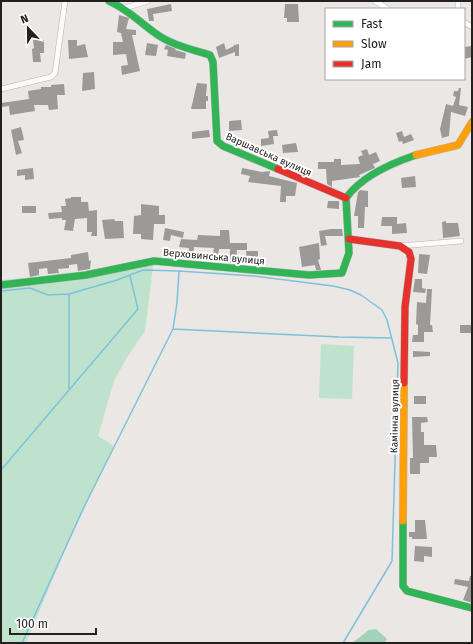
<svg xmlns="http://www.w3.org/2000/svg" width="473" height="644" font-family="'Fira Sans',sans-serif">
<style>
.green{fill:#bfe2cd}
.forest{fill:#a2d2b8}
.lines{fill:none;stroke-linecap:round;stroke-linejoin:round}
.stream{stroke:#7ec1dd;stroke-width:1.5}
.building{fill:#9c9a99}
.street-casing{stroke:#b6b4b1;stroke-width:6}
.fast-casing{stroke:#b6b4b1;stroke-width:8}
.slow-casing{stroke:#b6b4b1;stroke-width:8}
.jam-casing{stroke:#b6b4b1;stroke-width:8}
.street{stroke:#fcfbfb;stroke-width:5}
.fast{stroke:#30b455;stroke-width:7}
.slow{stroke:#ff9f0a;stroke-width:7}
.jam{stroke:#e5322d;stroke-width:7}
.labels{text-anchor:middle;stroke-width:4;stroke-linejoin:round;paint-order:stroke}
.street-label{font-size:10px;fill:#23201f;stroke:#fff}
</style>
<rect width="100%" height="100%" fill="#eae7e4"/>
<path class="green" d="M154,258l-9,73 -19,28 -12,22 -16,55 16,10 -44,92 -44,105h-25v-363l72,-6z
M321,344l33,2 -2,53 -33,-1z"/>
<path class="forest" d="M376,629l11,10 -2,4h-33l17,-13z"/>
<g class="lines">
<path class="stream" d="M1,291l29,-3 18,7 21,-1
M173,329l166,8 53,1
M69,390v-96l48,-14 26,-10 36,1 75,5 79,10 17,4 11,5 21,15 5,10 11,43 -6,198 -49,82
M1,470l137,-161 -8,-33
M22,643l62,-136 89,-178 4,-26 2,-32"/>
</g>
<path class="building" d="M171,4l1,7 -19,3 1,7h-5l-2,-12z
M285,4h13l1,18h-12v-4h-3z
M119,15l10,3 -3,11 10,1v5h-4l8,36 -18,4 -1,-9 7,-1 -2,-11 -13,1v-13h10l-2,-9 -4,-1z
M33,40h11v13h-4l1,9h-8l-1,-13 2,-1z
M68,40h9v6l8,-2 3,13 -19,2z
M147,43l11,2 -2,11 -11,-1z
M224,43l2,7 8,-4v-1l5,-1v12h-4v-4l-16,6 -3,-11z
M166,45l10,4 -1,1 11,3 -1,6 -18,-3 1,-6 -4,-1z
M472,46v11l-8,2v-12z
M94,72l1,17 -13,2 1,-18z
M197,83l10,1 -1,12h2v5h-2v8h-15z
M64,84l1,11h-8l1,14 -9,1 -1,-5h-14l1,6 -25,4 -1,-9 -8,1v-4l28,-4 -1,-8 13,-2v-2h10v-2z
M459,88h2l-2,17 9,2 -3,9 -14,-4 -2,24 -7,2 -2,-9 6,-25 7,2 3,-9 -3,-1 1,-5h4z
M241,120l1,10 -13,1v-10z
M21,127l3,13 -6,1 4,12 -6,2 -5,-25z
M209,130l1,7 -18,2v-7z
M277,130l1,6h-5l1,8 -13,2v-7l8,-1 -1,-7z
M402,131l2,6 7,-3 3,6 -11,4 -1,-3 -3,1 -3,-9z
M296,143l2,9 -15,1 -1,-8z
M367,149l2,6 7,-3 4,9 -7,3 2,4 -16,7 1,2 -28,4v6l-5,-3 -1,-15h-8v-7h16v-3h7v6l19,-1 -2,-7 5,-2 -2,-4z
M33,168l1,11 -9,1v-5l-8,1v-6z
M242,168l20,4 8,-1 -1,5 28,7 -2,13h-9v6h-6l1,-16 -33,-4 2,-6 -9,-2z
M415,176l1,11 -14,1 -1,-10z
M360,190l8,1v16h-3l-1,21h-6v-12h-4l4,-24z
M71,197h10v5h7l1,9 8,-1v26h-6l1,-4h-5v-14l-12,1 -2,12 -9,-1 2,-10h-4v-2l-13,1 -1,-6 14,-1 -1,-6h5l-1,-7 6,-1z
M328,201h11v8l-12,-1z
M141,204l18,2v9h6v9h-11l-1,16 -12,-1v-5h-8l1,-18 7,-1z
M22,206h14v7h-14z
M382,217h15v7l9,-1 1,10 -15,1v-8h-11z
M114,219l1,2h8l1,17 -19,1 -3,-19z
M446,221v2h12l2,13 -17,2 -1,-16z
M165,228l19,4 -1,6 -12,-3 -1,6 -7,-1z
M331,229h11l1,7h-18l2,9 -6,1 -2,-15z
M220,230h9l1,13h17v7h-10l-1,13h-6v-14h-11l-2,12h-5l2,-13 -20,-1v7h-6l1,-6 -10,-1 2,-8 16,1 1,-5 22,1z
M319,243l1,16 -2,1 3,10h-5l-1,-5 -13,2 -3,-20z
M246,251h12v13l-11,-1z
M88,252l1,9 2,-1 -1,9 -12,2 -1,-7 -8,1v3l-11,1 1,4 -11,1 -1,-6 -8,1v6l-9,2 -2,-14 43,-5v-3z
M419,254l11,1 -3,19 -9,-1z
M415,279h7v9l4,1 -1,4 -12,-1z
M427,289h5l-2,36h2l1,7h-9v10h-12l1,-7h5v-10l-2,-1 1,-22 9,1z
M460,325h12v8h-12z
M413,351l17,1v4l-17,1z
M414,396h12v8h-12z
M412,417h15l1,5 -7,1v9h3v13h12l1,12h-8v6h-9v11h-10v-16h3z
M415,520h10l2,19h-15v-2h-3v-5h6z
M415,546l17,1v10l-8,-1v6l-10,-1z
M470,576h2v27l-9,-3 5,-13 -14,-3 1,-5 14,2z"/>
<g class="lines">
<g class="street-casing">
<path id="street" d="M375,1l13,8
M125,8l23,-7
M458,9v-8
M464,22l8,5
M1,89l50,-12 4,-4 10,-72
M400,246l61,-5"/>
</g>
<g class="fast-casing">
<path id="fast" d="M109,1c20,9 29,20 46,32 16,12 36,16 55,22l3,7 4,79 6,5 55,23
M1,285l85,-10 68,-14 155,14 33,-2 7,-20 -3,-55c15,-21 46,-35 70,-43
M403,521v65l4,5 65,17"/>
</g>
<g class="slow-casing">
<path id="slow" d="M416,155l42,-10 14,-23
M403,521l1,-138"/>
</g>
<g class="jam-casing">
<path id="jam" d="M278,169l68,29
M349,239l51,7 9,6 2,7 -6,48 -1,76"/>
</g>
<use href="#street" class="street"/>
<use href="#fast" class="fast"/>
<use href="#slow" class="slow"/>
<use href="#jam" class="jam"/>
</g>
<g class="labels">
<g class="street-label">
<text transform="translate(269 154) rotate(24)" y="4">Варшавська вулиця</text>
<text transform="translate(214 256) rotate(5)" y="4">Верховинська вулиця</text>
<text transform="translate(394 416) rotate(-89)" y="4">Камінна вулиця</text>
</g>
</g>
<rect width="473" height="644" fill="none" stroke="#23201f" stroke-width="4"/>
<rect x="325" y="8" width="140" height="72" fill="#ffffff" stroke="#a7a6a5"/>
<rect x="333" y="21" width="20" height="6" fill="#30b455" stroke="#a7a6a5"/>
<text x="361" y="28" font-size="12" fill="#23201f">Fast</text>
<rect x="333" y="41" width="20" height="6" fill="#ff9f0a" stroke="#a7a6a5"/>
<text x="361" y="48" font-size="12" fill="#23201f">Slow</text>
<rect x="333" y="61" width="20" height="6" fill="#e5322d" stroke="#a7a6a5"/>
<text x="361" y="68" font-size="12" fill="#23201f">Jam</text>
<g transform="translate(28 28) rotate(338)" stroke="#ffffff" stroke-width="3" paint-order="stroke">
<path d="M0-3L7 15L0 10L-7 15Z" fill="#23201f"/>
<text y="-6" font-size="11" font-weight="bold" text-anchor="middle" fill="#23201f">N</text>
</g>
<path d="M10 628v6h86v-6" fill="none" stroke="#23201f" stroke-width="2"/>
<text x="16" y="628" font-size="12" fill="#23201f" stroke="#ffffff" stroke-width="3" paint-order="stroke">100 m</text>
</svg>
